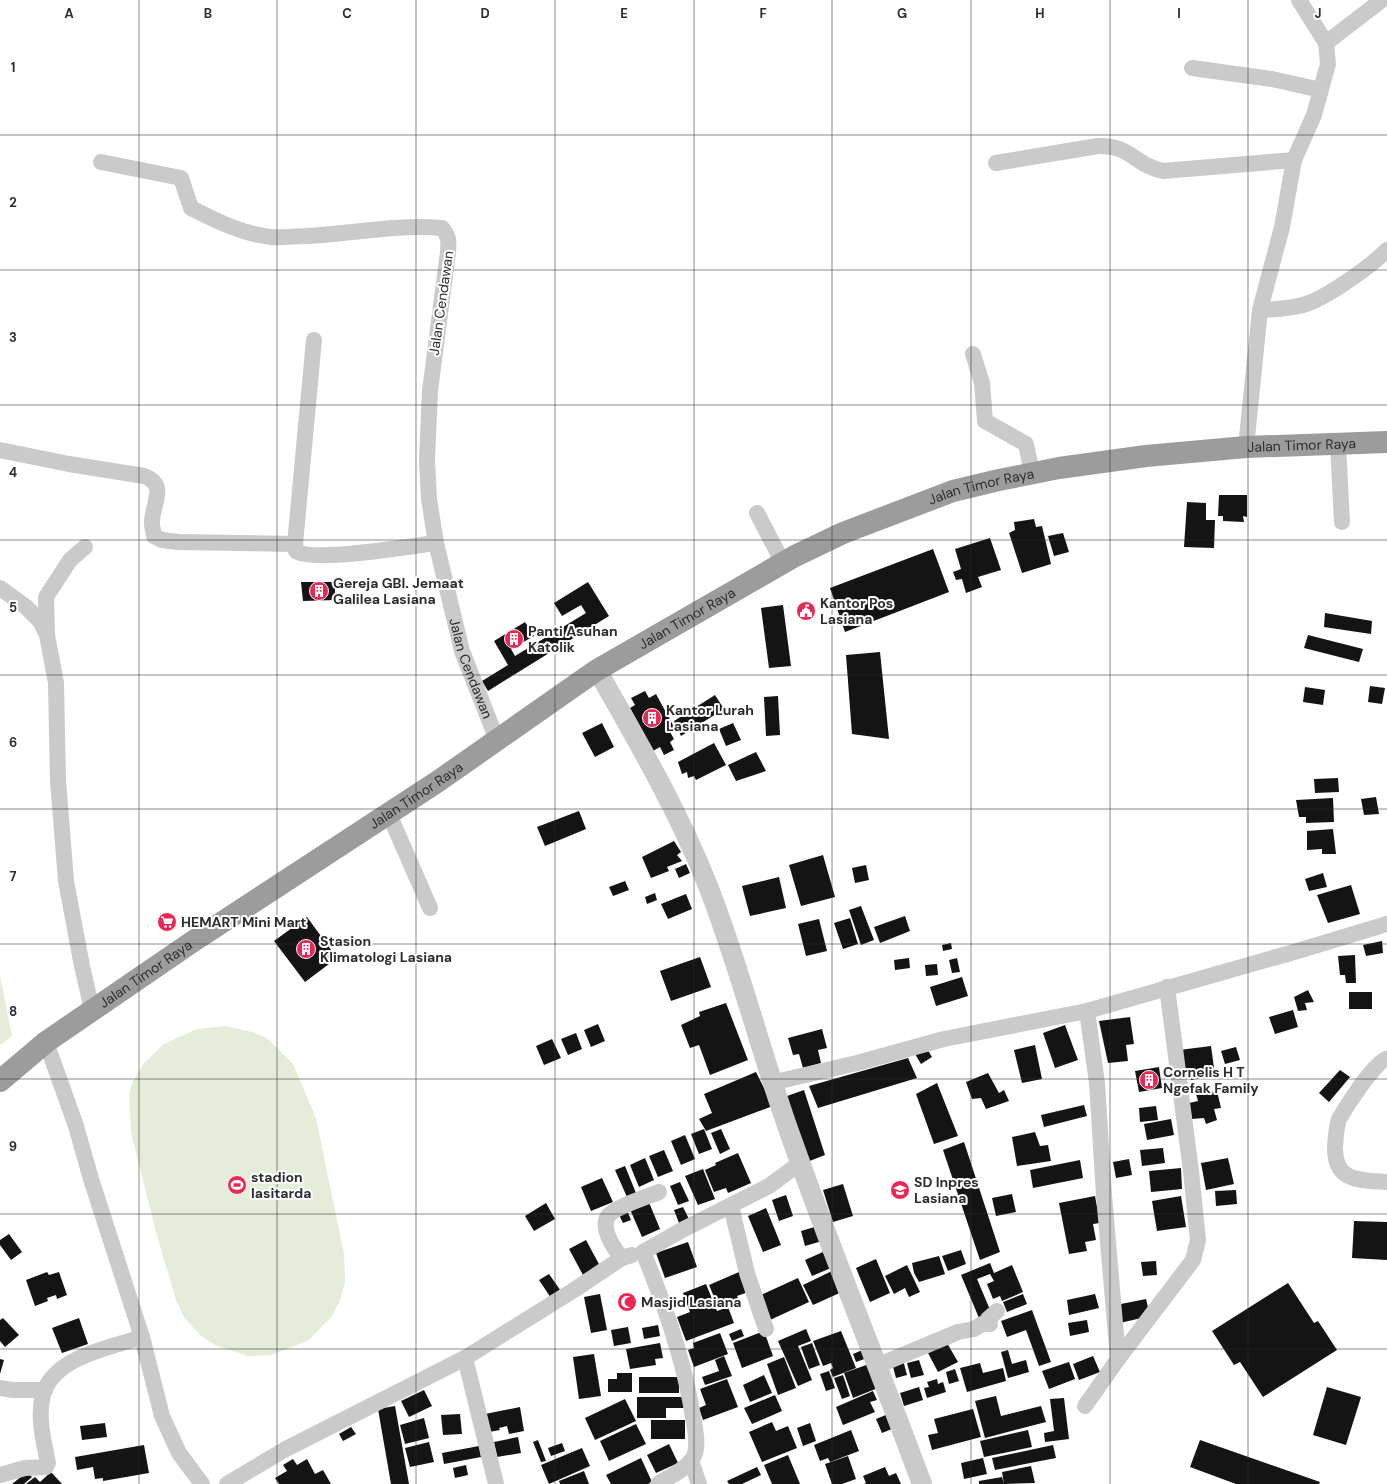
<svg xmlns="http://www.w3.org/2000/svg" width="1387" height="1484" font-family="'DM Sans',sans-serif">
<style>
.green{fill:#e6ecda}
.building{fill:#141414}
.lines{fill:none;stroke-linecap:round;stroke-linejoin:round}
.minor{stroke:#cacaca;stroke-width:16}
.tertiary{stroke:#cacaca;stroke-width:20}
.trunk{stroke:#9c9c9c;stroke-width:22}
.grid{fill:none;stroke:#2d2d2d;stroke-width:1;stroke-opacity:0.55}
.labels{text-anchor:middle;stroke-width:4;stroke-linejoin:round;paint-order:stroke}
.street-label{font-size:14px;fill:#2d2d2d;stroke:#fff}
.poi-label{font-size:14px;font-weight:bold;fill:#2d2d2d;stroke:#fff;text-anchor:start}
.grid-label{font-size:13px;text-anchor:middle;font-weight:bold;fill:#2d2d2d;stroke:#fff;stroke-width:4;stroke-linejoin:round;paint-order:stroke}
</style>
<rect width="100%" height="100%" fill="#fff"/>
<path class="green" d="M0,975l12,61 -12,9z
M225,1026l27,6 15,6 26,26 23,54 28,136 1,28 -5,18 -8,16 -23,24 -37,15 -24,1 -33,-11 -14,-9 -17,-19 -8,-17 -19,-64 -26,-103 -2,-38 3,-12 12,-20 20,-19 33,-15z"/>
<path class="building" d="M1219,495h28v22l-4,-1 1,6 -21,-1v-5h-5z
M1187,502l19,1v17h9l-1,28 -30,-1z
M1034,519l2,8 6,-1 9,38 -29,9 -13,-40 6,-3 -1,-8z
M1063,533l6,19 -15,4 -6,-20z
M990,538l11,32 -23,7 4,10 -16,6 -4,-14 -6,1 -3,-8 8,-3 -6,-20z
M933,549l16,43 -104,40 -15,-44z
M301,582h34v18l-32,1z
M588,582l21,34 -121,75 -6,-10 26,-16 -14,-24 31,-19 9,14 -23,13 4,7 71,-43 -5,-8 -19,11 -8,-13z
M783,605l8,61 -22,2 -8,-60z
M1325,613l47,8 -1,13 -47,-7z
M1308,635l55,14 -4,13 -55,-14z
M880,652l9,87 -37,-5 -6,-79z
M1370,686l15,2 -3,16 -14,-2z
M1305,687l20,3 -2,15 -20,-3z
M645,691l4,7 7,-4 18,33 -5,3 5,9 -4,3 4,8 -10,5 -4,-8 -7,4 -23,-43 5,-3 -4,-7z
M715,695l9,14 -43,27 -7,-15z
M778,696l2,39 -14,1 -2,-39z
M602,723l12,24 -19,10 -13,-24z
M733,723l8,17 -15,6 -7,-17z
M714,743l12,22 -30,15 -2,-4 -6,2 -1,-6 -5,2 -4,-12z
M756,752l10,19 -30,10 -8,-16z
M1338,778l1,14 -24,1 -1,-14z
M1376,797l3,17 -15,1 -3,-16z
M1333,798l1,24 -28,1v-6h-7l-3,-17z
M579,811l7,18 -41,17 -8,-19z
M1333,829l3,25h-14v-5l-15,1v-19z
M674,841l7,11 -4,3 5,6 -15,6 2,4 -18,7 -9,-21z
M823,855l12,42 -34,9 -12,-41z
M686,864l4,9 -11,5 -4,-9z
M866,865l3,15 -14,3 -3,-15z
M1323,873l4,14 -18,4 -4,-12z
M779,877l7,31 -36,8 -8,-30z
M625,881l4,9 -16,6 -4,-9z
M1351,885l9,29 -32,9 -11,-28z
M655,893l2,7 -10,4 -2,-7z
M686,894l6,15 -24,10 -7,-15z
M861,906l13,34 -13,5 -12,-35z
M905,916l5,15 -30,12 -6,-16z
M307,917l30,41 -32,24 -31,-41z
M850,918l8,26 -15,5 -9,-26z
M819,919l8,32 -21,5 -8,-32z
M1382,941l1,12 -17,3 -3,-11z
M951,943l1,6 -9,2 -1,-6z
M1355,955l1,28h-10l-1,-8h-5l-2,-19z
M700,957l11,30 -40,14 -11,-30z
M909,958l1,10 -15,2 -1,-10z
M957,958l3,14 -8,1 -3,-13z
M937,964l1,11 -12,1 -1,-11z
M962,977l6,19 -32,10 -6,-19z
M1308,990l6,12 -9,1 2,7 -9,1 -4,-14z
M1349,992h23v17h-23z
M726,1003l22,57 -38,15 -11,-30 -9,3 -9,-23 19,-9 -1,-4z
M1293,1010l5,17 -23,7 -6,-17z
M1130,1017l4,27 -8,1 2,16 -20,2 -9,-42z
M598,1024l7,17 -14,6 -7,-17z
M1065,1025l13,35 -23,8 -12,-35z
M822,1029l5,19 -9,2 3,13 -18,5 -4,-14 -6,1 -5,-17z
M576,1033l6,16 -14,6 -7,-16z
M552,1039l9,19 -17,7 -8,-19z
M1035,1045l7,34 -20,4 -8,-33z
M1211,1046l4,29 -24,5v-5l-9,1 -3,-26z
M926,1047l6,10 -11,7 -6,-10z
M1236,1047l4,13 -15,4 -4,-13z
M908,1058l9,20 -99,30 -9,-22z
M1159,1067l3,21 -23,4 -4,-21z
M1340,1070l10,7 -21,25 -10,-9z
M756,1072l17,34 -67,25 -7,-12 13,-6 -8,-19z
M988,1073l11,20 5,-3 5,11 -23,8 -5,-11 -9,1 -6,-17z
M937,1083l21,53 -24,8 -18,-50z
M804,1090l21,65 -18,7 -20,-66z
M1217,1091l4,17 -7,1 3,11 -11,4 -2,-6 -12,1 -3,-16 9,-2 -2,-7z
M1084,1105l3,11 -43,11 -3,-12z
M1156,1106l2,14 -18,2 -1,-14z
M1171,1119l3,16 -27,5 -3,-16z
M704,1129l8,20 -13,5 -8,-20z
M721,1129l9,20 -10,5 -9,-21z
M1035,1132l5,14 8,-1 3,16 -34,5 -5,-29z
M685,1135l10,24 -14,6 -10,-24z
M964,1142l36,110 -20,8 -37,-110z
M1163,1148l2,15 -23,3 -2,-16z
M664,1150l9,21 -15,6 -9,-21z
M738,1153l13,30 -23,10 -2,-5 -12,4 -9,-22 11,-5 -1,-2z
M645,1158l9,22 -15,7 -9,-22z
M1228,1158l6,26 -28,6 -5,-27z
M1129,1159l3,16 -16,3 -3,-16z
M1080,1160l3,18 -50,10 -3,-18z
M625,1166l11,27 -9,4 -12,-27z
M1181,1168l1,21 -31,3 -2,-21z
M703,1169l12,30 -17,6 -13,-29z
M602,1178l11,24 -22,9 -10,-24z
M680,1182l9,19 -11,4 -8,-19z
M843,1184l10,32 -20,6 -10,-32z
M1236,1190l1,14 -21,2 -1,-15z
M1012,1194l4,18 -20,4 -4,-18z
M786,1195l7,21 -14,5 -7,-21z
M1095,1196l5,27 -7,1 3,16 -11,2 2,9 -18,3 -10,-51z
M1181,1196l5,31 -29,4 -5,-30z
M648,1200l12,29 -18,8 -13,-30z
M546,1203l9,16 -21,12 -9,-15z
M683,1207l6,12 -10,4 -5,-13z
M766,1208l15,37 -18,7 -15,-36z
M627,1210l4,10 -8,3 -5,-10z
M1354,1221l33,1v38l-35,-2z
M818,1226l4,15 -17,5 -4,-15z
M9,1234l13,18 -11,8 -11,-15v-5z
M586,1240l14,26 -17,9 -14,-26z
M688,1242l9,25 -32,11 -9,-25z
M961,1250l5,14 -18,7 -6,-15z
M823,1252l8,16 -19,8 -7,-16z
M939,1256l6,18 -26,8 -5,-9 -2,-10z
M876,1259l14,34 -20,9 -14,-34z
M1156,1261l1,14 -14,1 -2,-14z
M990,1263l4,10 18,-8 11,27 -21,9 -2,-5 -7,3 -6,-15 7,-3 -4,-7 -13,5 14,33 -12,6 -18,-43z
M907,1265l13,27 -11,5 -4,-9 -11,6 -9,-18z
M834,1270l10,21 -31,14 -10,-20z
M47,1272l2,3 10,-3 8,23 -10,4 -1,-4 -9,3 1,3 -13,5 -9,-26z
M739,1272l9,20 -11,4 3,6 -11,5 -3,-7 -9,4 -8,-19z
M549,1274l14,20 -10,7 -14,-21z
M798,1278l11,24 -39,18 -11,-24z
M1288,1283l26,40 4,-2 19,29 -74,47 -23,-35 -6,3 -22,-34z
M706,1284l11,27 11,-4 6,16 -48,18 -9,-24 13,-5 -7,-19z
M600,1294l7,36 -16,3 -7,-36z
M1023,1294l4,10 -20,8 -4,-10z
M1095,1294l4,14 -30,7 -2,-15z
M1146,1299l4,17 -30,7 -4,-18z
M1032,1310l19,52 -12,4 -13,-36 -19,7 -6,-16z
M3,1318l16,17 -14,12 -5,-6v-21z
M79,1318l9,26 -26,9 -10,-25z
M1087,1320l2,12 -19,4 -2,-13z
M658,1325l2,11 -16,3 -2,-11z
M628,1327l3,16 -17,3 -3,-16z
M741,1329l3,7 -12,5 -3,-7z
M806,1329l5,12 -13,5 14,34 -14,6 -20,-45z
M764,1331l9,25 -31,12 -9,-25z
M841,1331l15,37 -23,9 -3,-7 3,-2 -2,-5 -8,3 -10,-25z
M720,1333l8,21 -34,13 -6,-17 6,-2 -1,-5z
M660,1343l3,15 -8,1 1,6 -26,4 -4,-20z
M812,1343l8,22 -11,4 -8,-22z
M947,1343l11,19 -20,10 -10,-19z
M867,1348l3,9 -14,5 -3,-8z
M1008,1350l4,14 14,-4 3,12 -21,6 -7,-26z
M594,1354l7,42 -22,3 -6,-42z
M724,1356l8,20 -27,9 -3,-8 17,-6 -4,-11z
M1093,1356l7,16 -21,8 -6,-16z
M784,1357l12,31 -18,7 -11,-31z
M0,1359l4,1 -4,14z
M903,1360l4,15 -11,3 -4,-15z
M919,1360l5,15 -13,3 -4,-15z
M1069,1362l6,17 -26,10 -7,-18z
M980,1363l3,10 20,-5 3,13 -39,11 -7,-24z
M869,1364l9,24 -25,10 -9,-25z
M955,1369l4,12 -10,3 -3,-12z
M829,1371l6,17 -9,3 -6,-17z
M617,1373h15v19h-24v-13h9z
M764,1375l8,18 -22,9 -7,-17z
M843,1375l7,21 -8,3 -8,-21z
M639,1377h40v16h-40z
M727,1379l11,28 -35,13 -4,-12 7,-3 -6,-16z
M937,1379l1,5 5,-2 3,10 -19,6 -3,-10 5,-1 -2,-5z
M919,1387l4,13 -19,6 -4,-13z
M1327,1387l34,10 -15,48 -33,-10z
M424,1390l8,16 -23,11 -8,-16z
M873,1391l4,9 -7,2 5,10 -32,13 -7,-18z
M775,1395l7,16 -30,13 -8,-16z
M996,1396l5,20 40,-10 5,16 -61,16 -10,-37z
M637,1397h48v11h-19v10h-29z
M1064,1398l5,41 -24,3 -1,-9 10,-2 -4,-32z
M625,1399l11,22 -41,19 -10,-22z
M395,1406l14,78h-18l-13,-75z
M520,1407l4,24 -15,3 -2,-8 -8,2 1,2 -11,2 -4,-18z
M973,1409l8,28 -49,13 -4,-15 10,-2 -4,-14z
M893,1412l6,14 -17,7 -6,-14z
M460,1414l2,20 -19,1 -2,-20z
M424,1418l5,20 -24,6 -5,-19z
M651,1420h34v19h-34z
M772,1422l4,9 12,-5 9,22 -35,14 -13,-30z
M105,1423l2,14 -25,3 -2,-14z
M810,1423l6,18 -13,5 -6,-18z
M636,1424l10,20 -37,17 -9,-20z
M351,1427l5,7 -13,7 -4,-7z
M851,1430l8,21 -29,11 -2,-4 -8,3 -6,-16z
M1028,1430l4,17 -48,10 -4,-16z
M518,1437l3,16 -24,4 -3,-15z
M538,1440l8,21 -5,1 -8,-20z
M1200,1440l120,42 -1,2h-83l-46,-17z
M429,1442l5,20 -24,5 -5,-19z
M562,1443l3,8 -14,5 -3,-8z
M669,1444l9,19 -22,10 -9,-18z
M144,1445l5,28 -46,8v-3l-8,1 -2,-12 -16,3 -2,-13z
M1053,1445l3,13 -61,12 -3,-12z
M479,1446l2,11 -37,7 -2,-11z
M582,1448l8,18 -41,18 -8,-19z
M788,1455l12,29h-28l-8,-19z
M848,1456l8,23 -14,5h-10l-7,-20z
M641,1458l11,24 -4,2h-37l-5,-9z
M983,1458l4,16 -23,5 -3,-16z
M293,1459l4,6 10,-6 8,15 8,-4 8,14h-52l-4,-6 12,-7 -4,-6z
M466,1465l2,10 -13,3 -2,-10z
M1031,1466l4,17 -31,1 -2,-12z
M757,1467l4,8 -19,9h-13l-2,-3z
M885,1467l4,9 7,-3 5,11h-37l2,-1 -3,-7z
M584,1471l5,13h-29l-1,-3z
M27,1472l5,5 -8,7h-12z
M51,1472l11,12h-36l9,-7 5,5z
M1002,1477l2,7h-25v-3z"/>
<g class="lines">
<g class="minor">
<path d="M1326,43l56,-43"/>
<path d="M1192,68l80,11 49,11"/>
<path id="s1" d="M101,162l80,16 10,30c26,13 51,26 80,29 11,1 23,-1 34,-1 46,-2 91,-12 137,-8 7,8 7,14 6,24l-18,139 -3,69 2,39 7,44 26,108 35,89"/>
<path d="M996,163l102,-17c33,-1 36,19 65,25l131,-11"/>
<path d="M1260,310c14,-1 29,-1 43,-5 22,-6 67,-38 84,-55"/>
<path d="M973,354l9,29 3,38 41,23 6,29"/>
<path d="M1338,444l4,78"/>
<path d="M1246,447l14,-137 22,-83 12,-67 20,-45 14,-51 -2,-21 -27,-43"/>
<path d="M0,450l69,14 75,12c25,9 7,29 8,48 0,4 2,9 2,12l8,4 16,2 117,2 1,7c17,12 115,-5 140,-8"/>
<path d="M757,513l26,50"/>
<path d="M295,544l19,-204"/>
<path d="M0,588l25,18 15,15 7,14 9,48 2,98 8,100 16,85 10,44"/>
<path d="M47,633l-1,-36 24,-37 15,-13"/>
<path d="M389,814l41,94"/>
<path d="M1087,1011l10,72 7,112 14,164 75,-99 5,-20 -7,-69 -24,-184"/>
<path d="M46,1042l30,84 15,53 51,158 20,79 17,37 23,31"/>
<path d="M1387,1059c-12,2 -41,48 -48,60 -3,9 -3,18 -4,27 -1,36 24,34 52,36"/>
<path d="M771,1083l86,-20 87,-24 143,-28 214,-61 86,-26"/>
<path d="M731,1206l16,67 19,56"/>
<path d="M632,1255l-10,3c-8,-9 -22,-30 -14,-42 7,-9 39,-19 51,-24"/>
<path d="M465,1358l31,126"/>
<path d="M879,1365l79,-33 16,-3 8,-5h8l-2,-5 9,-8"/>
<path d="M0,1388l12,2h33"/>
<path d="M1085,1406l33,-47"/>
<path d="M691,1461l8,23"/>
<path d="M0,1475l25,-7 21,-1 2,-4c-4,-21 -11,-46 -5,-68 10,-38 66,-47 99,-58"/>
<path d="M227,1484l57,-34 181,-92 109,-68 48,-32"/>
<path d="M658,1484c11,-7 31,-16 36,-28 5,-11 1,-27 -1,-39 -9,-58 -28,-112 -50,-165l41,-23 85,-43 31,-23"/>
</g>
<path class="tertiary" d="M597,670c40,70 81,140 111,216 32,81 53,168 83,251 41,116 88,231 131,347"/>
<path class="trunk" id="s2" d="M0,1081l46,-39 146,-100 245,-160 160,-112 198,-114 48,-23 110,-42 46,-11 60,-12 87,-12 100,-9 141,-5"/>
</g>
<path class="grid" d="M139,0v1484M277,0v1484M416,0v1484M555,0v1484M694,0v1484M832,0v1484M971,0v1484M1110,0v1484M1248,0v1484M0,135h1387M0,270h1387M0,405h1387M0,540h1387M0,675h1387M0,809h1387M0,944h1387M0,1079h1387M0,1214h1387M0,1349h1387"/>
<defs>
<g id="building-disc" transform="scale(1)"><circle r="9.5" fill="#ec2753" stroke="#fff"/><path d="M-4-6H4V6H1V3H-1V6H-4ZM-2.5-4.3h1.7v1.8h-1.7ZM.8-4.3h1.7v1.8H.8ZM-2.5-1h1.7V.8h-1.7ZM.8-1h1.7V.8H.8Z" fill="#fff"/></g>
<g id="civic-disc" transform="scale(1)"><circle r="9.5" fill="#ec2753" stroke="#fff"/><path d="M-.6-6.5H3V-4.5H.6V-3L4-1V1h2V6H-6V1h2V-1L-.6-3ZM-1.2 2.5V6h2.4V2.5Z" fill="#fff"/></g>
<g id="supermarket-disc" transform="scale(1)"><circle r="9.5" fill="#ec2753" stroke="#fff"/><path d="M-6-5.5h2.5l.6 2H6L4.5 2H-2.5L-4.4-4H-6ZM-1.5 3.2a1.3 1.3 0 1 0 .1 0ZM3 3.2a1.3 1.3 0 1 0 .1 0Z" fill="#fff"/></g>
<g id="stadium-disc" transform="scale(1)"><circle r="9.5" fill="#ec2753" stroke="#fff"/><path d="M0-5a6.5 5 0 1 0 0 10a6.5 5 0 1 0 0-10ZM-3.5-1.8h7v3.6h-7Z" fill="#fff"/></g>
<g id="school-disc" transform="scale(1)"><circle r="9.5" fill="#ec2753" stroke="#fff"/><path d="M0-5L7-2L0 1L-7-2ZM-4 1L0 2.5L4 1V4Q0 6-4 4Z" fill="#fff"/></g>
<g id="mosque-disc" transform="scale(1)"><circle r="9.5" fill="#ec2753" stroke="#fff"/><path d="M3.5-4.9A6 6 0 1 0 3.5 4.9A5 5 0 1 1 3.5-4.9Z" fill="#fff"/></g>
</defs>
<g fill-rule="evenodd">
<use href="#building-disc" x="319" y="591"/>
<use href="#civic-disc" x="806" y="611"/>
<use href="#building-disc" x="514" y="639"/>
<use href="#building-disc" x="652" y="718"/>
<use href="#supermarket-disc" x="167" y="922"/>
<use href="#building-disc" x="306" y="949"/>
<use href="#building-disc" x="1149" y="1080"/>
<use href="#stadium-disc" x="237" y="1185"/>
<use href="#school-disc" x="900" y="1190"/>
<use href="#mosque-disc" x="627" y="1302"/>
</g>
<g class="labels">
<g class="street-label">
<text transform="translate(441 303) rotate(-82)" y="5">Jalan Cendawan</text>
<text dy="5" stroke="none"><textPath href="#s2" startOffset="1477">Jalan Timor Raya</textPath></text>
<text dy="5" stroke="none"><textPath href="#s2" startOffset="1153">Jalan Timor Raya</textPath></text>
<text dy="5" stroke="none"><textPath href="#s2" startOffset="829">Jalan Timor Raya</textPath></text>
<text dy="5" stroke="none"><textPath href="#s1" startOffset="819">Jalan Cendawan</textPath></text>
<text dy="5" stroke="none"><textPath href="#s2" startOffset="505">Jalan Timor Raya</textPath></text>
<text dy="5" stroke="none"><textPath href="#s2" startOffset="181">Jalan Timor Raya</textPath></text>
</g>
<g class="poi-label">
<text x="333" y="588">Gereja GBI. Jemaat<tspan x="333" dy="16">Galilea Lasiana</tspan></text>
<text x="820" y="608">Kantor Pos<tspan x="820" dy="16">Lasiana</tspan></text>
<text x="528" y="636">Panti Asuhan<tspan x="528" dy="16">Katolik</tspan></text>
<text x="666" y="715">Kantor Lurah<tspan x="666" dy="16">Lasiana</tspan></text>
<text x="181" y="927">HEMART Mini Mart</text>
<text x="320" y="946">Stasion<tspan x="320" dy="16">Klimatologi Lasiana</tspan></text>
<text x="1163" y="1077">Cornelis H T<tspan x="1163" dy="16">Ngefak Family</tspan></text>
<text x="251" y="1182">stadion<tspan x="251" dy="16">lasitarda</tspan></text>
<text x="914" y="1187">SD Inpres<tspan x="914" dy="16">Lasiana</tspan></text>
<text x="641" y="1307">Masjid Lasiana</text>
</g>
</g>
<g class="grid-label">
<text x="69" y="18">A</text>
<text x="208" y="18">B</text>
<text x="347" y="18">C</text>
<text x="485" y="18">D</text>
<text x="624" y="18">E</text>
<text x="763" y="18">F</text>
<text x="902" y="18">G</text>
<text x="1040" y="18">H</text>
<text x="1179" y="18">I</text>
<text x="1318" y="18">J</text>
<text x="13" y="72">1</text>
<text x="13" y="207">2</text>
<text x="13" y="342">3</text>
<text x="13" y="477">4</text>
<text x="13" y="612">5</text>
<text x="13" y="747">6</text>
<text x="13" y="881">7</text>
<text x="13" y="1016">8</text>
<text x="13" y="1151">9</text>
</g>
</svg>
